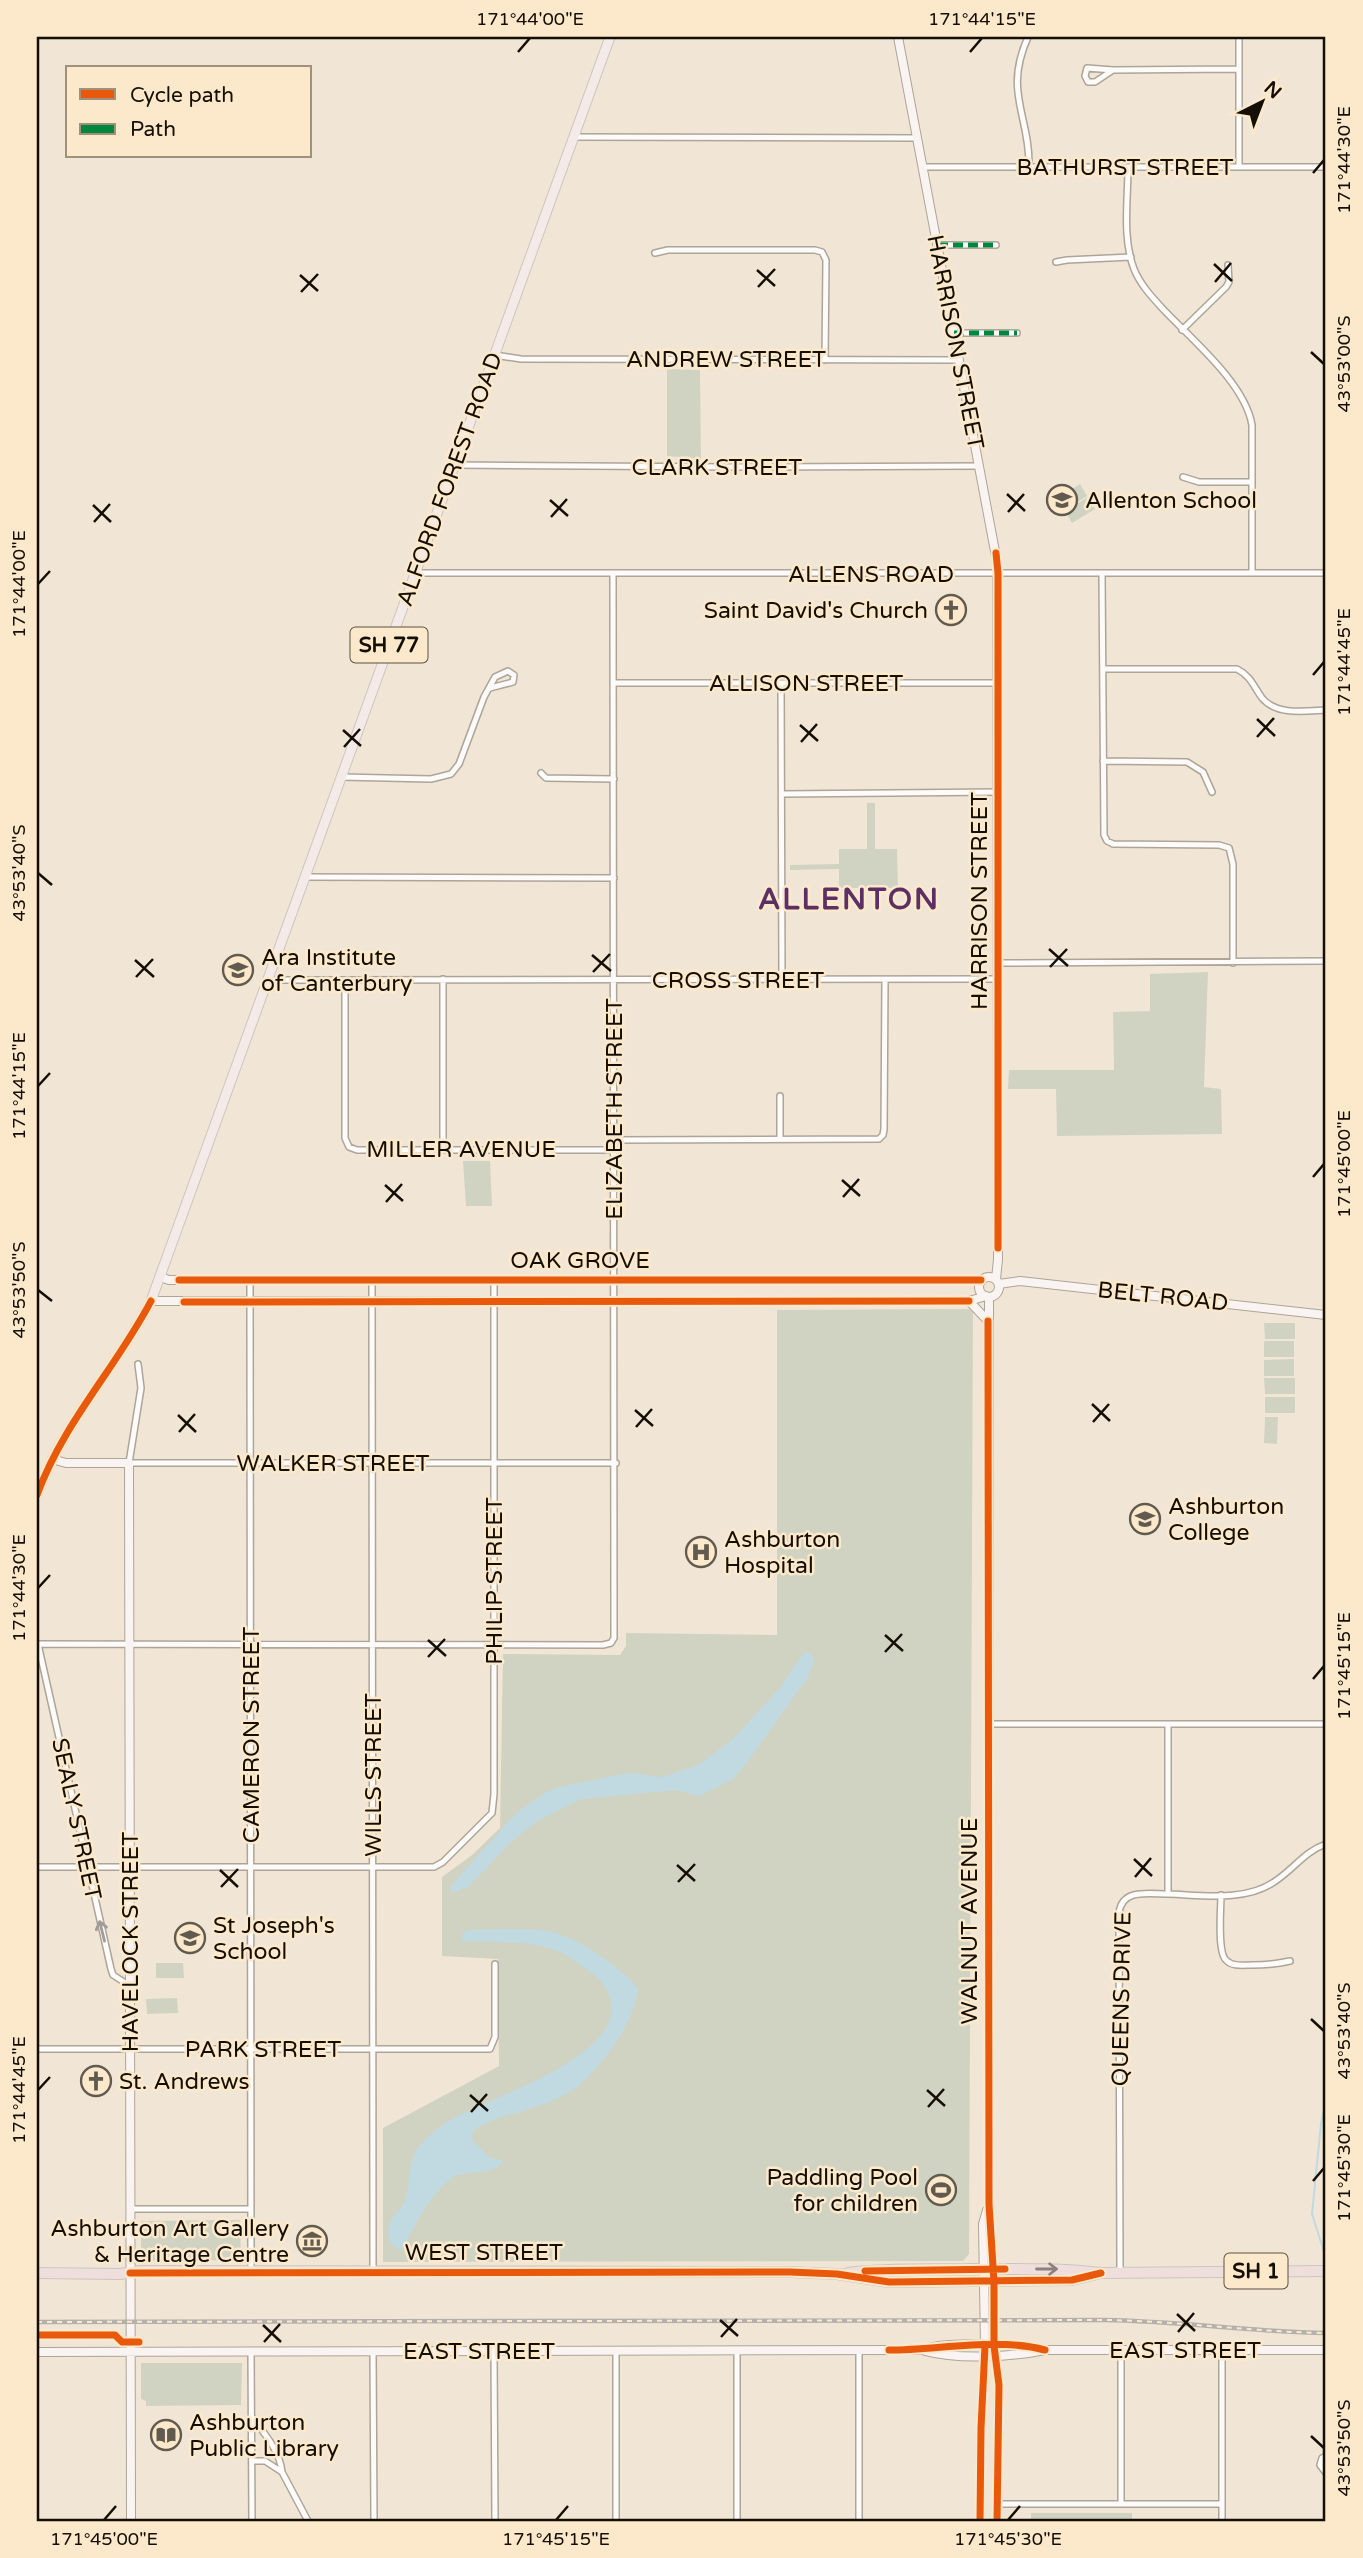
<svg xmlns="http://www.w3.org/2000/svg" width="1363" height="2558" font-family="'Varela Round',sans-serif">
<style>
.green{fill:#d0d3c2}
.water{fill:#c1d9e0}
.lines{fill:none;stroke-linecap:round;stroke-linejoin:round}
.stream{stroke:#c1d9e0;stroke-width:2}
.street-casing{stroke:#ada598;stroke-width:8}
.secondary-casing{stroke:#ada598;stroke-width:10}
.primary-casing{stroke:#cbc6bf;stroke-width:11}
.highway-casing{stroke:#cbc6bf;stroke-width:12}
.street{stroke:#fdfbf9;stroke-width:5}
.secondary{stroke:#f9f4f1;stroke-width:8}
.primary{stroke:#f4ebe9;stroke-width:9}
.highway{stroke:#eedfdd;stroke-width:10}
.rail-casing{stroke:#b3b0ad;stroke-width:4.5}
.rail{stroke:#fce9cb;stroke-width:2;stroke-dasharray:5;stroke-linecap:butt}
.quiet{stroke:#00873e;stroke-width:5;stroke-dasharray:10 5;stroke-linecap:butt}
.cycleway-casing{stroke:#fce9cb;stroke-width:11}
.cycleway{stroke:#e8590c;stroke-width:7}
.oneway{stroke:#a09c97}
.oneway2{stroke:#8c817c}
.ticks{fill:none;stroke:#140e05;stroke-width:2.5}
.labels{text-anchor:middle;stroke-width:5;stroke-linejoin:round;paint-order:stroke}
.shield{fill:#fce9cb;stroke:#5a5040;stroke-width:2}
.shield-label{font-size:21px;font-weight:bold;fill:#140e05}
.street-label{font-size:23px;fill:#140e05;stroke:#fce9cb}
.poi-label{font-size:23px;fill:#140e05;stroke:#fce9cb;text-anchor:start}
.district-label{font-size:30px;font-weight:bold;letter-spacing:2px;fill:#5c3065;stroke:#fce9cb}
.neatline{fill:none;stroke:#140e05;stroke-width:2.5}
.ticks-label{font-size:18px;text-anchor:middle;fill:#140e05}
</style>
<rect width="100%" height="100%" fill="#f1e6d6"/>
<path class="green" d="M667,369l33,1 1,89 -34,-3z
M1080,484l7,12 -22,14 -7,-12z
M1088,497l7,12 -23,14 -7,-12z
M867,803h8v46h22l1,39h-59v-19l-49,1v-5l49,-1v-15h28z
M1208,972l-4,115 17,2 1,45 -165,2 -1,-47h-48l1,-19h105l-1,-58 37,-1v-37z
M463,1161h27l2,45h-26z
M969,1309l4,3 -4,942 -6,7 -580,1v-134l116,-62 -1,-107 -56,-3v-79l30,-22 28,-27 3,-174 117,1 6,-9v-13l151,2v-325z
M1264,1323h31v16h-30z
M1264,1341h30v16h-30z
M1294,1359v17h-30v-16z
M1264,1378h31v16h-30z
M1265,1397h30v16h-30z
M1265,1417h13l-1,27 -13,-1z
M156,1963h27l1,15h-28z
M177,1998l1,15 -31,1 -1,-15z
M240,2220l1,40 -100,1v-40z
M141,2363h101l-1,42 -95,1v-5l-5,-2z
M1031,2513h101v8h-101z"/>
<path class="water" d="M804,1652l7,1 3,8 -6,16 -62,87 -14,16 -33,16 -22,-6 -96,9 -42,21 -26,20 -45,47 -16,6 -2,-6 66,-74 31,-21 12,-5 69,-14 35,4 35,-12 35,-26 47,-51z
M507,1929c15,1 35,-1 49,4 30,10 61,32 82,55 -3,34 -35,77 -61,99 -8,7 -23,13 -33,17 -24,9 -50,12 -71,27l-1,9 17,17 15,4c-15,17 -36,7 -52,17 -15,11 -29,32 -38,49 -5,9 -7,16 -14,23 -14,-5 -15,-23 -6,-35 2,-3 6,-4 7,-7 14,-21 1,-42 21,-65 7,-8 19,-17 29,-23 36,-23 200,-69 152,-136 -6,-8 -11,-11 -20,-17 -6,-3 -11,-9 -17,-12 -26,-15 -75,-13 -105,-14l2,-8 5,-3z"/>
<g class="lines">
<path class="stream" d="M1326,2258l-14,-44 9,-90 5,-24"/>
<g class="street-casing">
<path id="street" d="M1028,37c-25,56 2,78 1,130
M1239,37v130
M1113,70l-26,-2 -2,8 3,6h7l18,-12 125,-1
M573,137l344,1
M923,167h403
M1128,167c0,33 -6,71 6,102 6,15 17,27 28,39 29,31 83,75 90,117v148
M938,245h58
M655,253l13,-3h147l7,2 4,8 -1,100
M1056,262l11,-2 64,-3
M1182,330l44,-43 3,-5 -1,-17
M954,333h63
M494,355l27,4 438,1
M454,465l278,2 247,-1
M1183,477l16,5h52
M415,573h911
M1102,573l2,262 3,6 6,3 106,1 10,3 4,16v99
M1103,669h134c14,7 17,18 25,29 15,18 44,13 64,12
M614,683h384
M781,683l1,296
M1103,761l84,1 16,10 9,20
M541,773l5,5 68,1
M341,777l90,2 20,-5 8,-10 25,-67 11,-20 13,-6 6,4 -1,7 -23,6
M782,794l216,-2
M305,877l309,1
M998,963l328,-2
M268,978l6,2h71l653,-1
M345,980v158l4,9 8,3h258
M780,1139v-43
M614,1140l265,-1 4,-4 1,-6 1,-149
M443,1150v-171
M250,1280l1,993
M372,1280l1,990
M138,1364l3,24 -12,75h487
M37,1644l566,1 8,-2 3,-5 -1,-1064
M38,1644l73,325 2,6 17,11
M988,1724h338
M37,1867h397l9,-5 49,-49 2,-19v-515
M1168,1894c34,1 77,8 106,-12 19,-12 31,-31 52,-38
M1221,1895c0,13 -4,57 5,65 6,7 18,5 26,5 14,0 25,-1 38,-4
M37,2049h453l5,-12v-73
M130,2209h120
M1120,2273l-1,-360c3,-25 30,-19 49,-19v-170
M1121,2350v154
M1222,2350v171
M251,2351l1,170
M373,2351l1,170
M494,2351l1,170
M616,2351v170
M737,2351v170
M859,2351v170
M252,2417c12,16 28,34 30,55l26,49
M1326,2456l-4,2 -2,7 6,8
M252,2461h13l17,11
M997,2504h225"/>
</g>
<g class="secondary-casing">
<path id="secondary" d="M898,37l99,525 1,697 -2,20
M979 1287a10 10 0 1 1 20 0a10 10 0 1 1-20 0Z
M160,1277l9,3h812
M999,1284l21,-3 306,34
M989,1297v907l5,78v64l5,39 -2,136
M151,1301h818l17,-5
M969,1301l19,20
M52,1459l14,4h63l2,1058
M925,2351c33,9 86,6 120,-1h281
M37,2352l875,-2c9,0 18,-2 27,-4 25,-3 83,-2 106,4
M980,2521l1,-93 4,-82 -2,-122 4,-14"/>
</g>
<g class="primary-casing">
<path id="primary" d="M37,1495c26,-72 79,-127 114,-194l459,-1264"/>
</g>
<g class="highway-casing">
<path id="highway" d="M37,2273l83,1 20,-3 650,1 47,2 52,8 183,-2 29,-7
M848,2273c41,-5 82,-3 123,-4 44,0 87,-1 130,4l225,-2"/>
</g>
<use href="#street" class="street"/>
<use href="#secondary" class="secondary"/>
<use href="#primary" class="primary"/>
<use href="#highway" class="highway"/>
<g class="rail-casing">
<path id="rail" d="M37,2322l1068,-2c74,1 147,12 221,13"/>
</g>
<use href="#rail" class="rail"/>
<path class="quiet" d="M938,245h58
M954,333h63"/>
<g class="cycleway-casing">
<path id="cycleway" d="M996,553l2,20v675
M179,1280h802
M184,1302l785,-1
M988,1321l1,883 5,78v64l5,39 -2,136
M37,1495c26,-72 79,-127 114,-194
M865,2271l140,-2
M130,2273l660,-1 47,2 52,8 183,-2 29,-7
M37,2335h78l7,7h17
M889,2350c50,0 107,-13 156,0
M980,2521l1,-93 4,-82"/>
</g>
<use href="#cycleway" class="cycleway"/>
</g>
<defs><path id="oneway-shaft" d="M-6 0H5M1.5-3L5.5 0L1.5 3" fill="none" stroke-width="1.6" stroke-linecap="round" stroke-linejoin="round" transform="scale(1.75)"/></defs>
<use class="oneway" href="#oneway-shaft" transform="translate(102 1931) rotate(-104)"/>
<use class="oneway2" href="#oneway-shaft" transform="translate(1047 2269)"/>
<path class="ticks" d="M518,52l12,-14M970,52l12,-14M1313,173l11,-13M1214,264l18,17M757,270l18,16M300,275l18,16M1215,282l16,-19M758,287l17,-18M301,292l17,-18M1311,352l13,12M1007,494l18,17M550,500l18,16M93,505l18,17M1008,512l16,-18M551,517l16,-18M94,522l16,-18M38,584l12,-13M1313,675l11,-13M1257,719l18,17M800,725l18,16M343,730l18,16M1257,737l17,-19M801,742l16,-18M344,747l16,-18M38,873l14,12M1049,949l19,17M592,955l19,16M135,960l19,17M1050,967l17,-18M593,972l17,-18M136,977l17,-18M38,1086l12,-13M1313,1177l11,-13M842,1180l18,16M385,1185l18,16M843,1197l16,-18M386,1202l16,-18M38,1290l14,11M1092,1404l18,17M635,1410l18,16M178,1415l18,17M1093,1422l16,-18M636,1427l16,-18M179,1432l16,-18M38,1588l12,-13M885,1635l18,16M428,1640l18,16M885,1652l17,-18M428,1657l17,-18M1313,1679l11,-13M1134,1859l18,17M677,1865l18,16M220,1870l18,17M1135,1877l16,-19M678,1882l17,-18M221,1887l17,-18M1311,2019l13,12M38,2090l12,-13M927,2090l18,16M470,2095l18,16M928,2107l16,-18M471,2112l16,-18M1313,2181l11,-13M1177,2314l18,17M720,2320l18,16M263,2325l18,17M1178,2332l16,-19M721,2337l16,-18M264,2342l16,-18M1311,2436l13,12M104,2520l12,-14M556,2520l12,-14M1008,2520l12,-14"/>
<defs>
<g id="school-ring" transform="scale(1.575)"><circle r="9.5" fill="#fce9cb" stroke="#615a4e" stroke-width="1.5"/><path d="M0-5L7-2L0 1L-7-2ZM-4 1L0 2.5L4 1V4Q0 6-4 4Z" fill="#615a4e"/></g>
<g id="church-ring" transform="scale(1.575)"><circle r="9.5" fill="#fce9cb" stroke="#615a4e" stroke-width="1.5"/><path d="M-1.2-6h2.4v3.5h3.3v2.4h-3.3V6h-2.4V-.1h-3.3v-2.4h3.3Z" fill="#615a4e"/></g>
<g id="university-ring" transform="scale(1.575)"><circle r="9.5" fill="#fce9cb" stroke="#615a4e" stroke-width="1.5"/><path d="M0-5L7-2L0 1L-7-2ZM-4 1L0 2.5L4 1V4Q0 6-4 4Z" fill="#615a4e"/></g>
<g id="hospital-ring" transform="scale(1.575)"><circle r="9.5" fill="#fce9cb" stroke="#615a4e" stroke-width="1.5"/><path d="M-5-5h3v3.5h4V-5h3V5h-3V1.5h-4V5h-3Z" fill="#615a4e"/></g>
<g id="stadium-ring" transform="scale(1.575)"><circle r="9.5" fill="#fce9cb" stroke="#615a4e" stroke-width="1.5"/><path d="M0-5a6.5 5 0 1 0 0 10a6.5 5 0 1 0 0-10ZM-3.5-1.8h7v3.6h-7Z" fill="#615a4e"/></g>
<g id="museum-ring" transform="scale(1.575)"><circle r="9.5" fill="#fce9cb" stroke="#615a4e" stroke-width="1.5"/><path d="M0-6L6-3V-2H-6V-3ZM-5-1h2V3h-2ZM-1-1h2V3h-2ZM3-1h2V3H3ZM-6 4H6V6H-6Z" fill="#615a4e"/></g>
<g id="library-ring" transform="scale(1.575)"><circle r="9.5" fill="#fce9cb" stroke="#615a4e" stroke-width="1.5"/><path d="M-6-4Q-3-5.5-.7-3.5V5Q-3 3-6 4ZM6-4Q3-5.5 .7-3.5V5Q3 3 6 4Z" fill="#615a4e"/></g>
</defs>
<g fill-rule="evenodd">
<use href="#school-ring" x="1062" y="500"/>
<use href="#church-ring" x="951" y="610"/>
<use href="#university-ring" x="238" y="970"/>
<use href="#school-ring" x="1145" y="1519"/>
<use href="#hospital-ring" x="701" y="1552"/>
<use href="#school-ring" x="190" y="1938"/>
<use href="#church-ring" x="96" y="2081"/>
<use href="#stadium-ring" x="941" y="2190"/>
<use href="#museum-ring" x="312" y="2241"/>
<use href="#library-ring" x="166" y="2435"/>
</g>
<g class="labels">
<g class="shield">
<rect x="350.5" y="627.5" width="77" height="35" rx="5"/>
<rect x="1224.5" y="2253.5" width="63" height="35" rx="5"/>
</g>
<g class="shield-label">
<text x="389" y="652">SH 77</text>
<text x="1256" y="2278">SH 1</text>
</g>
<g class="street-label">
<text x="1125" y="175">BATHURST STREET</text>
<text transform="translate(956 342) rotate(79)" y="8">HARRISON STREET</text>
<text x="726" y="367">ANDREW STREET</text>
<text x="717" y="475">CLARK STREET</text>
<text transform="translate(449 479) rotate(-70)" y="8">ALFORD FOREST ROAD</text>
<text x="871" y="582">ALLENS ROAD</text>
<text x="806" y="691">ALLISON STREET</text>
<text transform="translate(979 901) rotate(-90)" y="8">HARRISON STREET</text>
<text x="738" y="988">CROSS STREET</text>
<text transform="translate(614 1109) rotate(-90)" y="8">ELIZABETH STREET</text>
<text x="461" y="1157">MILLER AVENUE</text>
<text x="580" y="1268">OAK GROVE</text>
<text transform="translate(1163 1296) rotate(6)" y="8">BELT ROAD</text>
<text x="333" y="1471">WALKER STREET</text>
<text transform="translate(494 1581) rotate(-90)" y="8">PHILIP STREET</text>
<text transform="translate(251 1735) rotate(-90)" y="8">CAMERON STREET</text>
<text transform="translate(373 1775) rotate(-90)" y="8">WILLS STREET</text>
<text transform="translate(77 1819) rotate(78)" y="8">SEALY STREET</text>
<text transform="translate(969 1921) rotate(-90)" y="8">WALNUT AVENUE</text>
<text transform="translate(130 1942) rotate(-90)" y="8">HAVELOCK STREET</text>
<text transform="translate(1121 1999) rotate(-89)" y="8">QUEENS DRIVE</text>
<text x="263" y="2057">PARK STREET</text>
<text x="484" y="2260">WEST STREET</text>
<text x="1185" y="2358">EAST STREET</text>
<text x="479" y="2359">EAST STREET</text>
</g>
<g class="poi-label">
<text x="1085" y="508">Allenton School</text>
<text x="928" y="618" text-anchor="end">Saint David's Church</text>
<text x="261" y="965">Ara Institute<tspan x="261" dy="26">of Canterbury</tspan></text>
<text x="1168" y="1514">Ashburton<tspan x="1168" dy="26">College</tspan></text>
<text x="724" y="1547">Ashburton<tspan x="724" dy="26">Hospital</tspan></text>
<text x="213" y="1933">St Joseph's<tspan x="213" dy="26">School</tspan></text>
<text x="119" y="2089">St. Andrews</text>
<text x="918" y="2185" text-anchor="end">Paddling Pool<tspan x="918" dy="26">for children</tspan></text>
<text x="289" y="2236" text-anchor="end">Ashburton Art Gallery<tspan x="289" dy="26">&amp; Heritage Centre</tspan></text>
<text x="189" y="2430">Ashburton<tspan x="189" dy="26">Public Library</tspan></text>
</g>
<g class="district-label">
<text x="849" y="909">ALLENTON</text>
</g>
</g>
<rect width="1363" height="2558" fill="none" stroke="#fce9cb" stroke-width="77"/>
<rect x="66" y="66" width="245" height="91" fill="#fce9cb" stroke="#9f917c" stroke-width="2"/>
<rect x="80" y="89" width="35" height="10" fill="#e8590c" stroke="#9f917c" stroke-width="2"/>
<text x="130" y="102" font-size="21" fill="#140e05">Cycle path</text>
<rect x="80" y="124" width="35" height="10" fill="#00873e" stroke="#9f917c" stroke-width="2"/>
<text x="130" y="136" font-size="21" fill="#140e05">Path</text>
<g transform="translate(1262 102) rotate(42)" stroke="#fce9cb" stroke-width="5" paint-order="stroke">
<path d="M0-5L12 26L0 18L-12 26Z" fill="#140e05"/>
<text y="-10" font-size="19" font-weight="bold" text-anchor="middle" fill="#140e05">N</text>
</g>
<rect x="38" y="38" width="1286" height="2482" class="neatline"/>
<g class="ticks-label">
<text x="530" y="25">171°44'00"E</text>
<text x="982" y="25">171°44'15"E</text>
<text transform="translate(1344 160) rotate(-90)" y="6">171°44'30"E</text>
<text transform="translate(1344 364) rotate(-90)" y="6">43°53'00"S</text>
<text transform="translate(19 584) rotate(-90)" y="6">171°44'00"E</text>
<text transform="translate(1344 662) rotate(-90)" y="6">171°44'45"E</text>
<text transform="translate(19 873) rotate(-90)" y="6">43°53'40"S</text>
<text transform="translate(19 1086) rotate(-90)" y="6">171°44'15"E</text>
<text transform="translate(1344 1164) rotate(-90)" y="6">171°45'00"E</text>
<text transform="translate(19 1290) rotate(-90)" y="6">43°53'50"S</text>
<text transform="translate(19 1588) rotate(-90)" y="6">171°44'30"E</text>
<text transform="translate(1344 1666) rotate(-90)" y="6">171°45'15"E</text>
<text transform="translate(1344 2031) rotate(-90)" y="6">43°53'40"S</text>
<text transform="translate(19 2090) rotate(-90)" y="6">171°44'45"E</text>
<text transform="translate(1344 2168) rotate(-90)" y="6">171°45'30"E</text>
<text transform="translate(1344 2448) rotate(-90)" y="6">43°53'50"S</text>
<text x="104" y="2545">171°45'00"E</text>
<text x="556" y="2545">171°45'15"E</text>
<text x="1008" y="2545">171°45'30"E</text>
</g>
</svg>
